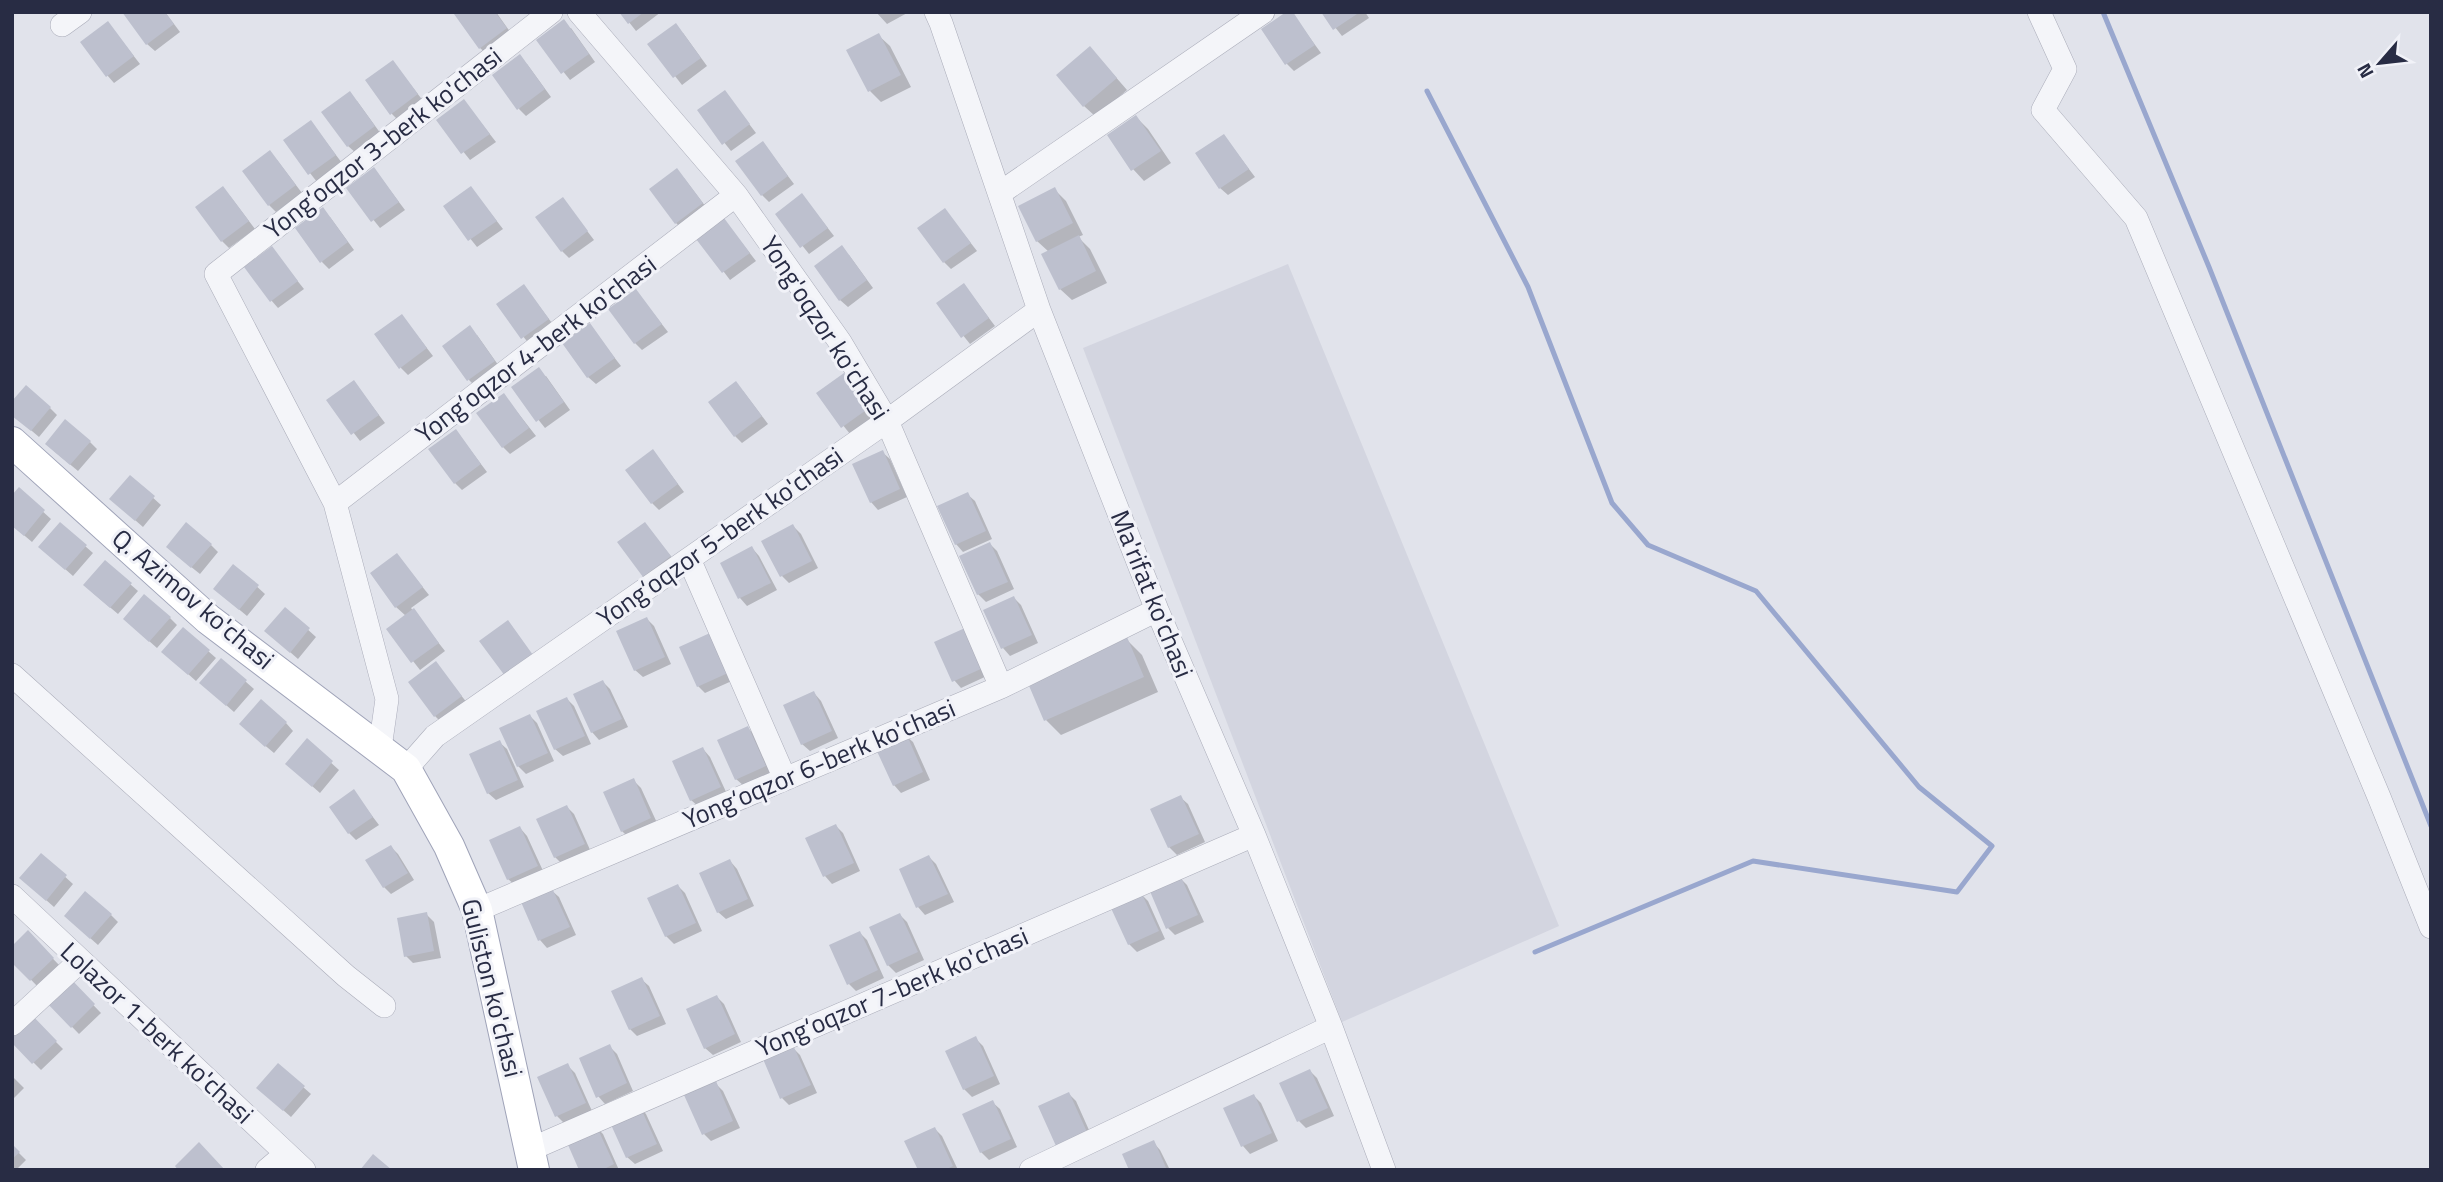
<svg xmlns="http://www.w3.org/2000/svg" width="2443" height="1182" font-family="'Titillium Web',sans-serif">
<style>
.built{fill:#d3d5e0}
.shadow{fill:#0003}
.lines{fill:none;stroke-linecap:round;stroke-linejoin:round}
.stream{stroke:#99a7ce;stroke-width:5}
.building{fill:#bdc0ce}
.minor-casing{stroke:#aaacb9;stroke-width:24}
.major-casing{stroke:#9fa3b8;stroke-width:32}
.minor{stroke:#f4f5f9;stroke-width:23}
.major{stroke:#fff;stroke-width:30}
.labels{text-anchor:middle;stroke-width:6;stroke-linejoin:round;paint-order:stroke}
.street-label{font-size:26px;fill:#282c44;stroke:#f1f2f8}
</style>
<rect width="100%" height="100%" fill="#e1e3eb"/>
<path class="built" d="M1288,264l271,662 -217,96 -259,-674z"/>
<path class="shadow" d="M165,12l15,20 -25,19 -8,-7z
M459,12h37l17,24 -25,19 -8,-7z
M621,12h40l-25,19z
M876,12h33l-22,12z
M1291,12l30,41 -27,18 -7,-7z
M1323,12h42l4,6 -27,18z
M108,23l32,41 -26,19 -7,-8z
M571,28l24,34 -25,18 -32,-40z
M683,33l24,33 -25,19 -32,-41z
M878,35l12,11 21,41 -30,15 -11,-11z
M1101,60l26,30 -31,27 -12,-11z
M393,62l31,40 -25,19 -7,-7z
M527,64l24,33 -25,19 -7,-7z
M725,92l31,41 -25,18 -32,-40z
M357,101l24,33 -25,19 -8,-7z
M464,101l32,41 -26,18 -32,-40z
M1136,117l12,12 23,34 -27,18 -11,-12z
M311,122l31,41 -25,19 -32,-41z
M1224,136l31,41 -27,18 -8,-7z
M763,143l31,41 -25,18 -7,-7z
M277,160l25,33 -26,19 -7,-7z
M374,169l31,41 -25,18 -32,-40z
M684,178l25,33 -26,19 -7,-7z
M471,188l32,41 -26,18 -32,-40z
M1054,189l12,12 17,34 -5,2 12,12 17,34 -35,17 -12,-11 -11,-37 -12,-11z
M802,195l32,41 -25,18 -32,-40z
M230,196l25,33 -26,19 -7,-7z
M563,199l31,41 -25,18 -7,-7z
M945,210l32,41 -26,18 -7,-7z
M330,217l24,33 -25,19 -7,-7z
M724,220l32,41 -26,19 -31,-41z
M272,249l32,40 -26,19 -7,-8z
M849,255l24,33 -25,19 -8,-7z
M964,285l31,41 -25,18 -32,-40z
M524,286l31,41 -25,18 -32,-40z
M636,291l32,41 -26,18 -7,-7z
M402,316l31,40 -25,19 -7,-7z
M589,325l32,41 -25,18 -8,-7z
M477,335l24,34 -25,18 -7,-7z
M844,375l31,41 -25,18 -32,-40z
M546,376l24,34 -25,18 -32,-40z
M354,382l31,41 -25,18 -31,-40z
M743,391l25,33 -26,19 -7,-7z
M504,395l32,41 -26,18 -7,-7z
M50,408l7,7 -18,22 -27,-23z
M456,431l31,41 -25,18 -7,-7z
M90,442l7,7 -19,22 -24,-20z
M653,451l31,41 -25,18 -7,-7z
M882,452l8,7 17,38 -29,13 -7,-8z
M130,477l31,28 -18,22 -24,-21z
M19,490l32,29 -19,23 -20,-17z
M967,494l8,7 17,38 -29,13 -7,-8z
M645,524l32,40 -25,19 -8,-7z
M793,526l8,8 17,34 -29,15 -7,-7z
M990,544l7,7 17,38 -28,13 -8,-8z
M211,545l7,7 -18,22 -25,-20z
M85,546l8,7 -20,23 -25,-22z
M752,548l7,8 18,34 -30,16 -7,-8 -18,-34z
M397,555l32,40 -18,13 34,43 -25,19 -32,-41 18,-13 -10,-9z
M234,566l31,28 -18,22 -24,-20z
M130,584l8,7 -20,23 -25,-21z
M1014,598l7,7 17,38 -28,13 -7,-8z
M285,609l31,28 -18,22 -24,-21z
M170,618l7,7 -20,23 -25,-22z
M647,619l7,7 17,38 -28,13 -8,-7z
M965,630l24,45 -28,13 -7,-8z
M709,635l25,45 -29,13 -7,-7z
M1126,639l16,16 16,37 -97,43 -15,-15z
M208,651l8,7 -20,23 -25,-22z
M221,660l33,29 -20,23 -25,-22z
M436,664l32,40 -26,19 -7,-7z
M603,682l7,7 18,38 -29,13 -7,-8z
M814,693l7,8 17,37 -28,13 -8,-7z
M567,699l7,7 17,38 -28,12 -8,-7z
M530,716l7,7 17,38 -28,13 -8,-8z
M286,723l7,8 -19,22 -25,-21z
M748,728l7,8 17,37 -28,13 -8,-7z
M905,735l8,7 17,38 -29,13 -7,-8z
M307,741l32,29 -19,23 -25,-22z
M499,742l8,7 17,38 -28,13 -8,-7z
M703,749l7,8 17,37 -28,13 -8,-7z
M633,780l8,8 17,37 -29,13 -7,-7z
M354,792l25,33 -23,15 -7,-7z
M1180,797l8,7 17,38 -28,13 -8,-8z
M567,807l7,7 17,38 -28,13 -8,-8z
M836,826l7,7 17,38 -28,13 -7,-8 -17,-37z
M520,828l7,8 17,37 -28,13 -8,-7z
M391,847l7,7 16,26 -23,14 -7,-7z
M41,855l32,29 -19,23 -25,-22z
M929,857l7,7 18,38 -29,13 -7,-8 -17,-37z
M730,861l7,8 17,37 -28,13 -8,-7z
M1179,877l8,8 17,37 -29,13 -7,-7z
M678,886l7,7 17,38 -28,13 -8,-8z
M551,890l8,7 17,38 -29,13 -7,-8 -17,-37z
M1141,894l7,7 17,38 -28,13 -8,-8 -17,-37z
M426,914l8,8 7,36 -28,5 -7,-7z
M111,915l7,7 -20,23 -25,-22z
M900,915l7,7 17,38 -28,13 -8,-8 -17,-37z
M28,933l32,33 -22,21 -26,-27z
M860,933l7,7 17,38 -28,13 -7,-7z
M641,979l8,7 17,38 -29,12 -7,-7z
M69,980l32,33 -22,21 -32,-33z
M717,997l7,7 17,38 -28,13 -8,-7z
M30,1016l33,33 -22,21 -29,-29z
M976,1039l7,7 17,38 -28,13 -8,-8z
M609,1046l8,8 16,37 -28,13 -7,-8z
M793,1048l7,7 17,38 -28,12 -7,-7z
M568,1066l7,7 17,38 -28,12 -7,-7z
M1310,1071l7,7 17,38 -28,12 -7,-7z
M12,1076l12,12 -12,12z
M715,1083l8,8 17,37 -29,13 -7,-7z
M303,1087l8,7 -20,23 -25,-22z
M1069,1094l7,7 17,38 -28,13z
M1254,1096l7,7 17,38 -28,13 -7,-8 -17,-37z
M992,1102l8,7 17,38 -28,13 -8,-8z
M638,1106l8,8 17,37 -28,13 -8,-7z
M596,1127l7,7 16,36h-38z
M935,1129l7,7 16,34h-38z
M1153,1142l7,8 10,20h-39z
M12,1146l14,14 -10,10h-4z"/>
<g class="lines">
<path class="stream" d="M2103,12l106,255 222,559
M1427,91l101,196 84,216 36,42 108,46 163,196 73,59 -35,46 -204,-31 -218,91"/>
</g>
<path class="building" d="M122,12h43l9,12 -28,21z
M456,12h39l12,16 -28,21 -25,-35z
M619,12h25l-16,12z
M1286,12h7l22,33 -30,20 -24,-36z
M1321,12h39l-27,18z
M564,19l25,35 -28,20 -25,-34z
M108,21l26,35 -28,21 -26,-35z
M676,23l25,35 -28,20 -26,-34z
M879,33l22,42 -33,17 -22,-42z
M1090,46l27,32 -34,29 -27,-32z
M520,54l25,35 -28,21 -25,-35z
M393,60l25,34 -28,21 -25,-35z
M725,90l25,34 -28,21 -25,-35z
M350,91l25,35 -28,21 -26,-35z
M464,99l26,35 -29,20 -25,-34z
M1136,115l25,36 -30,20 -24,-36z
M311,120l25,35 -28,20 -25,-35z
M1224,134l25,35 -30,20 -24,-36z
M763,141l25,35 -27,20 -26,-35z
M270,150l26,35 -28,21 -26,-35z
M374,167l25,35 -28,20 -25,-34z
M677,168l26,35 -28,21 -26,-35z
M223,186l26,35 -28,21 -26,-35z
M471,186l26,35 -29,20 -25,-35z
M1055,187l18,36 -37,19 -18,-36z
M802,193l26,35 -28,20 -25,-34z
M563,197l25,34 -27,21 -26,-35z
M323,207l25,35 -28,21 -25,-35z
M945,208l26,35 -28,20 -26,-35z
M724,218l26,35 -28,20 -26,-34z
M1079,235l17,36 -37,19 -18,-36z
M842,245l25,35 -28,21 -25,-35z
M272,246l26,35 -28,21 -26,-35z
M964,283l25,35 -28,20 -25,-35z
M524,284l25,35 -28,20 -25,-35z
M636,289l26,35 -28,20 -26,-35z
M402,314l25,34 -28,21 -25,-35z
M590,323l25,35 -28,20 -25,-35z
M470,325l25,36 -28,20 -25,-35z
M539,367l25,35 -28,20 -25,-35z
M844,373l25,35 -28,20 -25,-35z
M354,380l25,35 -28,20 -25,-35z
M736,381l26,35 -28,21 -26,-35z
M26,385l25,22 -20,24 -19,-15v-15z
M504,393l25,35 -27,20 -26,-35z
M65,419l26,22 -21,24 -25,-21z
M456,429l25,35 -27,20 -26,-35z
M653,449l25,35 -27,20 -26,-34z
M883,450l17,39 -30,14 -18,-39z
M130,475l25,21 -20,25 -26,-22z
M19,487l26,23 -21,26 -12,-10v-31z
M968,492l18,39 -31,14 -18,-39z
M60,522l27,23 -22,25 -27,-23z
M186,522l26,22 -21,24 -25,-21z
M645,522l26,34 -28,21 -26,-35z
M793,524l19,37 -32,16 -19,-36z
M990,542l18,40 -31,13 -18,-39z
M752,546l19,37 -33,16 -18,-36z
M397,553l26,34 -28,21 -25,-35z
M105,560l27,23 -22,25 -27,-23z
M233,564l26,21 -20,25 -26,-21z
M144,594l27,23 -22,25 -26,-23z
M1014,596l18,39 -31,14 -18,-39z
M285,607l25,21 -20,25 -26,-22z
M414,608l25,35 -28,20 -25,-34z
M647,617l18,40 -31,14 -18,-40z
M508,620l25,35 -28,21 -26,-35z
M183,627l27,23 -22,25 -27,-23z
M965,628l18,40 -31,14 -18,-40z
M710,633l18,40 -31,14 -18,-40z
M1127,637l17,40 -100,44 -17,-40z
M221,658l26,22 -21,26 -27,-23z
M436,661l26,35 -28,21 -26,-35z
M603,680l19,39 -31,14 -18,-39z
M814,691l18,40 -31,14 -18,-40z
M567,697l18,39 -31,14 -18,-39z
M261,699l26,23 -22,25 -26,-23z
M530,714l18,39 -31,14 -18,-39z
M748,726l18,40 -31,14 -18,-40z
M906,733l17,39 -30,14 -18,-39z
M307,738l26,23 -21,26 -27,-23z
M500,740l18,40 -31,14 -18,-40z
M703,747l18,40 -31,14 -18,-40z
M634,778l17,40 -30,14 -18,-40z
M354,789l19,28 -25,17 -19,-27z
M1181,795l18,39 -31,14 -18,-39z
M567,805l18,39 -31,14 -18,-39z
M836,824l18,39 -31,14 -18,-39z
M520,826l18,40 -31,14 -18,-40z
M391,845l17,28 -25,15 -18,-28z
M41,853l26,22 -21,26 -27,-23z
M929,855l19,39 -32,14 -17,-39z
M730,859l18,40 -31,14 -18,-40z
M1180,875l18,40 -32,14 -17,-40z
M678,884l18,39 -31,14 -18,-39z
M552,888l18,39 -32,14 -17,-39z
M85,891l27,23 -22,25 -26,-23z
M1141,892l18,39 -31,14 -18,-39z
M427,912l7,39 -30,6 -7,-39z
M900,913l18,39 -31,14 -18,-39z
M28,930l26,28 -24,23 -18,-18v-17z
M860,931l18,39 -31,15 -18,-40z
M69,977l26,27 -24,24 -26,-27z
M642,977l18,39 -31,14 -18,-39z
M717,995l18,39 -31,15 -18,-40z
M30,1013l27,28 -25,23 -20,-21v-12z
M976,1036l18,40 -31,14 -18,-39z
M610,1044l17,39 -31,15 -17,-40z
M793,1045l18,40 -31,14 -17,-40z
M278,1063l27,23 -22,25 -27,-23z
M568,1063l18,40 -31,14 -18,-40z
M1310,1069l18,39 -31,14 -18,-39z
M716,1081l17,40 -31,14 -18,-40z
M1069,1092l18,40 -31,14 -18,-40z
M1254,1094l18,39 -31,14 -18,-39z
M993,1100l18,39 -31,14 -18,-39z
M639,1104l18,40 -31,14 -18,-40z
M596,1125l18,39 -12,6h-23l-14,-32z
M935,1127l18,39 -8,4h-27l-14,-29z
M1154,1140l13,30h-38l-7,-16z
M199,1142l26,28h-47l-3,-4z
M12,1144l8,8 -8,7z
M373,1154l19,16h-32z"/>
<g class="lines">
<g class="minor-casing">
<path id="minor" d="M579,12l157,183 104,147 47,79 114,266
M936,12l5,11 98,287 118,300 97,225 77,192 53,143
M2039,12l26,57 -22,41 93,108 243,579 52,130
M62,25l18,-13
M1000,193l263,-181
M335,503l401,-308
M689,559l96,220
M12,675l334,301 38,30
M380,748l7,-49 -52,-196 -119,-229 335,-262
M406,769l29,-33 452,-315 152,-111
M12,896l292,274
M477,910l524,-223 156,-77
M12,1024l68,-63
M531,1149l723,-314
M267,1170l19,-16
M1031,1170l300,-143"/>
</g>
<g class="major-casing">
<path id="major" d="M12,442l196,177 198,150 43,77 28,64 57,260"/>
</g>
<use href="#minor" class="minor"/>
<use href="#major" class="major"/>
</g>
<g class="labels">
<g class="street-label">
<text transform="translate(383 143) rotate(-38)" y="9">Yong‘oqzor 3-berk ko'chasi</text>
<text transform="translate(825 328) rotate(57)" y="9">Yong'oqzor ko'chasi</text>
<text transform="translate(536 349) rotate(-37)" y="9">Yong‘oqzor 4-berk ko'chasi</text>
<text transform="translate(720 537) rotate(-35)" y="9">Yong‘oqzor 5-berk ko'chasi</text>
<text transform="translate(1152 594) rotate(68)" y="9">Ma'rifat ko'chasi</text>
<text transform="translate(193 599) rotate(40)" y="9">Q. Azimov ko'chasi</text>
<text transform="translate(819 764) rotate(-23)" y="9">Yong‘oqzor 6-berk ko'chasi</text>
<text transform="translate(492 988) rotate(76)" y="9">Guliston ko'chasi</text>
<text transform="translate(892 992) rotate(-23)" y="9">Yong‘oqzor 7-berk ko'chasi</text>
<text transform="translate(157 1033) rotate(43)" y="9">Lolazor 1-berk ko'chasi</text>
</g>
</g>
<rect width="2443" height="1182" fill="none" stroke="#282c44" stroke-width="28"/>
<g transform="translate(2380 63) rotate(242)" stroke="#f1f2f8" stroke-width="5" paint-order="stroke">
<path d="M0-5L12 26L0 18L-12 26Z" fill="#282c44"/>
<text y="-10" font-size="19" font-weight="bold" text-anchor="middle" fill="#282c44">N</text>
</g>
</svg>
